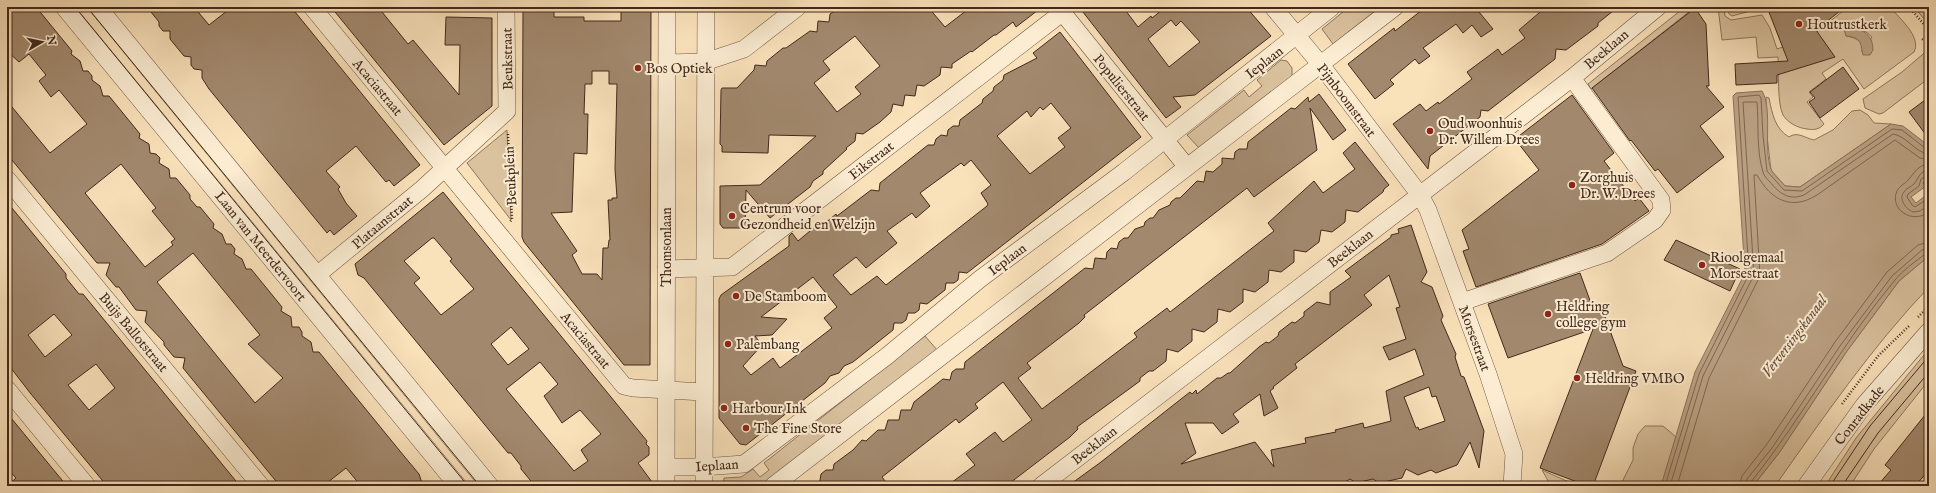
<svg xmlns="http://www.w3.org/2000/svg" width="1936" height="493" font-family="'IM FELL English',serif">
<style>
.green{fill:#dac29f;stroke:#8e765d;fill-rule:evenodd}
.water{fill:#bba284;stroke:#8b725a}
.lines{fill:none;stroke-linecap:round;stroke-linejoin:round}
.shore{stroke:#7f6650;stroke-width:1}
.building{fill:#a2896e;stroke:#43291b;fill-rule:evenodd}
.minor-casing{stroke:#705743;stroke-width:18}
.path{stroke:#43291b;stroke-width:2.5;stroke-dasharray:1 2;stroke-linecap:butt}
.minor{stroke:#fbecd2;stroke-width:17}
.tram{stroke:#43291b;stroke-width:1}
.poi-dot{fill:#8f2418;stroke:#fbecd2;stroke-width:1.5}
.labels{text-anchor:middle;stroke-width:4;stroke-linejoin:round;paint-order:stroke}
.poi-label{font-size:14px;fill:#43291b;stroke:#fbecd2;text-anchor:start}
.street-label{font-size:14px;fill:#43291b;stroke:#fbecd2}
.water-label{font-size:15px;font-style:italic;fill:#674d3a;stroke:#fbecd2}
</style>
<rect width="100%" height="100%" fill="#f9e1ba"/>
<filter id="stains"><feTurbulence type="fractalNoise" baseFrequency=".005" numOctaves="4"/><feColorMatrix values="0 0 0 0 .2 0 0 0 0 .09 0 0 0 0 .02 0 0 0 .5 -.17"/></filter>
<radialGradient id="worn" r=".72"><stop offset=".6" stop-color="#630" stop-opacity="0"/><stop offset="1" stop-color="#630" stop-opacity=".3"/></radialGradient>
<path class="green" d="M1349,7h31l-47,37 -11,-15z
M1685,7l5,4 -99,78 -3,-5z
M1718,7h6l1,9 6,4 31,-5 8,13 7,21 32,-11 39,-31h15l2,3 4,-3h21c9,11 32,30 24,45l-50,37 -21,-30 -21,14 4,6 -17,13 4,5 -6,5 17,22c-5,6 -11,6 -17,5 -9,-1 -19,-6 -24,-14 -6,-12 -4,-44 -5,-58l-20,1 -2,-21 -34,3zM1850,25l16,7 6,5 -10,15c1,-11 -5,-14 -16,-16z
M1728,7h32l-2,2 -26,7 -3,-2z
M1914,7h15v18z
M1929,49v29l-46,35 -4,1 -14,-6 -2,-9 39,-27z
M1281,60l6,1 5,7v8l-93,72 -12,-13 57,-45 5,7 13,-11 -5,-6z
M1766,97l3,1c3,15 6,31 20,39 8,-6 16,1 25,3l19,-10 19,-19 8,-1 8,5 6,8 17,1 -91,63 -15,-1 -14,-16 -4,-34z
M507,130l4,90 -44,-57z
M1929,256v31c-58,61 -106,131 -154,199h-22l26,-33 68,-102 52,-70z
M925,336l13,15 -173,135h-42l1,-8 17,-1 12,-8 7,8 9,-7 -5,-7z
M1924,355l5,4v21l-55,69 -24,37h-25l31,-48z
M1645,426h18l13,11 -15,49h-41l13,-26v-12l5,-14z
M1542,470l36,16h-27z"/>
<path class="water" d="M1850,25c13,6 23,9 23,25l-3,5h-7c-3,-13 -1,-17 -17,-19l-2,-7z
M1762,91c11,18 1,57 9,78 2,6 10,12 14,17l15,1 91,-63 12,2 26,20v32l-6,5 3,3 -15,11 5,6 13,-10v63l-30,25 -52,70 -68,102 -26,33h-92l34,-114 50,-99 -12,-177 3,-3z"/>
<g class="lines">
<path class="shore" d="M1929,164c-12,1 -14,9 -21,16 -3,4 -8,5 -11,11 -8,18 15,34 32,21
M1929,170c-10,1 -10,8 -15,14 -3,3 -8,4 -10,8 -6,7 2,17 9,20l7,-1 9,-6
M1929,175l-8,4 -2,7 -11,8 -1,3 5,8 3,2 14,-9
M1665,486l34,-112 50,-100 -11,-177 21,-2 2,3 2,38 4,35 17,19 18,1 90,-62 10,1 23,18 4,1
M1670,486l33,-110 51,-101 -11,-173h14c2,22 -1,48 6,70 1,4 4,7 7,10 9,11 19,19 34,13l89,-61c14,2 22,19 36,20
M1677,486l32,-108 51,-102 -6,-101h3c14,25 34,36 60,20l78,-55 25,18 9,2
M1739,486l3,-10 25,-32 68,-102 52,-70 31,-27 11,-3
M1745,486l2,-7 25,-31 68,-102 52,-70 30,-26 7,-2
M1750,486l1,-4c52,-65 91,-139 144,-202 8,-10 20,-18 30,-26l4,-1"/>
</g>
<path class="building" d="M7,7h29l36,44 -1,3 9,7 3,10h5l4,5v4l8,6 3,10h6l31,38 -1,4 10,6 1,9 6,1 4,4 -1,5 10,6 1,9h6l14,17v4l7,8h3l14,17 -1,4 9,6 4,10h5l4,5 -1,5 8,5 4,10h5l31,38 -1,4 10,6 1,10h7l3,5v4l9,6 2,10h6l85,104 15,18 4,12h-62l-15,-18 -23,18h-43l-97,-118 2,-10 -11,-1 -10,-12v-3l-19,-20 2,-11 -11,-1 -17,-23h-3l-10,-12 4,-12h-13l-90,-109v-53l43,52 37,-29 -28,-34 -8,7 -12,-16 7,-6 -17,-21 -10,8 -12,-11zM121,164l35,44 -4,3 23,28 -4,3 2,3 -28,22 -60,-74zM193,253l67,82 -12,9 35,34 -28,25 -98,-121z
M147,7h47l15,18 23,-18h59l129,158 -26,21 -5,-6 -3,2 -30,-36 -30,25 14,16 -2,2 8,14 11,13 -23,19 -4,-5 -3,3 -118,-144 -7,-11v-8l-8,-1 -3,-4v-8l-7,-1 -14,-17v-8h-7l-4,-5v-4z
M331,7h47l30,37 5,-4 46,55 1,-50h-15l1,-28 46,1v88l-48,39z
M523,7h31v10h30v4h37v-14h30l-1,358h-26l-100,-123 -2,-5zM592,71h17v13h8l-2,85 2,29h-5v2h-4l2,40h-1l-1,8h-5l-1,32 -5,-6h-15l-10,-19 5,-4 -26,-38 21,-1 2,-59 13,1 1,-40h-4l1,-30h7z
M840,7h88l17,20 26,-20h71l-26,20 -3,-5 -17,13h-2l-22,17 -1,-1 -19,13v4l-11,-1 -1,8 -16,11 -7,-1 -2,11 -10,-1 -2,11 -10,-2 -2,8 -11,10 -17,12 -7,-1 -1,8 -9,7 1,1 -24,22v3l-10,7 -3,6 -40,31 -24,-28 -1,38h-22l-3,-4v-38l40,-1 56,-49 -47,-1 -1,18 -46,-1v-6l-2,-2 1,-54 1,-2h15l17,-18 1,-5 11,1 1,-5 16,-13h3l24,-17 7,1 1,-11 11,1 1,-8zM855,36l25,30 -25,21 6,7 -24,18 -23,-29 16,-13 -7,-9z
M1079,7h44l15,20 13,-11 1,2 10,-8 -3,-3h87l25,29 -76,59 -22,2 8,10 -15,11zM1171,20l5,6 5,-5 19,21 -31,25 -21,-28z
M1426,7h49l18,22 -12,8 -9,-12 -9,8 -7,-9 -33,24 7,8 -11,8 -4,-5 -25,21 4,4 -19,15 -27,-35 46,-36 1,3z
M1546,7h72l-20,16v3l-32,24 -10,-1 -1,10 -67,52 -7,-1 -1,7 -50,39 -2,13 -35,-45 27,-20 6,7 12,-9 1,2 33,-25 -5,-7 31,-23 4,6 23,-17 -6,-8z
M1767,7h78l-29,23 19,27 -58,18v8l-41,2 -1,-21 53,-3z
M1695,8l11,16 3,62h-3l18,21 -24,19 24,31 -47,36 -19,-24 -3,2 -24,-31 -1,1 -38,-53z
M1060,32l81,105 -174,136 -8,-1 -1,8 -4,3h-8l-1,7 -18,14 -7,-1 -1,7 -4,3h-7l-2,7 -4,3h-8l-1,7 -40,32 -9,4 -5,7 -9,3 -5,7 -79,62 -6,-1 -21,-26v-119l2,-4 68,-49v-10l3,-3 6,8 24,-20 2,3 12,-10 1,2 34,-26 8,1 1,-8 48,-38h6l2,-6 5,-4 6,1 1,-6 5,-4h6l1,-6 22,-17 1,-4 10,-8 1,-4 9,-7 1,-5 33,-17 -4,-5zM1051,103l20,25 -13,10 7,9 -35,27 -33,-38 30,-25 4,6 9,-10 3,3zM971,160l20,25 -10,8 7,11 -1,2 -101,79 -9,-9 -26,19 -18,-20 23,-18 10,11 31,-25 -10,-12 25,-18 4,5 14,-12 -10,-13 41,-30 3,3zM813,277l24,30 -13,11 8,10 -52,40 -7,-10 -22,17 -8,-9 19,-21 -7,-9 17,-1 15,-16 -26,-2z
M1843,67l16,22 -39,29 -11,-16 6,-4 -5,-6z
M1319,94l27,36 -13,10 -23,-32 7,42 -63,47 -7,-9 -163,127 1,2 -6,6 -52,40 4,5 -13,10 24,31 95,-72 -3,-4 33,-25 3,4 104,-81 -6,-8 46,-42 9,12 32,-24 -12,-16 12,-11 34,43 -5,4 -1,3 -25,20 -12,-2 -1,12 -13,10 -11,-2 -2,12 -13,10 -12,-2v12l-13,10 -12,-2 -1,12 -13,10 -12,-3v13l-13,10 -12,-3 -1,13 -13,10 -12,-3v12l-14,11 -11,-3 -1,12 -13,10h-4l-9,7v3l-63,46 1,2 -8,8 -64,49h-59l28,-21 -9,-11 29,-22 8,10 29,-22 -29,-38 -28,22 3,4 -19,15 -3,-4 -74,58 7,9h-70l2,-12 5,-4h7l1,-6 19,-14 9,-10 4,1 12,-11h7l3,-10h11l2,-10h10l3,-8 29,-23 7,1 2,-8 4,-3h8l1,-7 120,-94 8,1 2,-11 11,1 1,-7 4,-4 6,1 2,-7 5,-4h4l7,-9 9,-3 1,-4 5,-4h3l6,-8 11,-5 1,-3 5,-4h4l17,-17 7,1 2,-11 7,1 9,-8v-6l12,1 1,-7 4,-3h8l1,-7 38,-30 5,-4 4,1 13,-12 1,5z
M1572,95l42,58 -10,8 31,40 4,-3 10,13 -47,33 -126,43 -13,-36 6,-2 -7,-19 77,-60 -24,-31z
M1929,97v42l-20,-27z
M443,192l204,249 -1,3 3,3v8l-11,8 17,23h-120l-14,-17v-3l-10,-13h-3l-144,-175 -6,-3 -3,-11zM432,238h2l18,21 -2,2 24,28 -33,26 -27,-32 6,-5 -16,-17zM511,327l18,22 -21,16 -17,-21zM540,362l18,22 -14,12 18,27 18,-13 21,24 -20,16 7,11 -14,10 -68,-82z
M7,202l59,72v4l13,16h4l157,192h-133l-76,-92 -24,-31zM54,314l18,21 -27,22 -17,-22zM96,364l19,24 -26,22 -21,-25z
M1411,225l16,47 -6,10 11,5 11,29 -2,4 15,34 -1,3 6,19 3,1 20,54 -5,37 -9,-26 -13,23 -21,8 -5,-3 -13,5 -12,-6 -4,9 -23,5 -6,-4 -17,4 -6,-4 -12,7h-270l33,-24 89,-70 2,2 4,-4 1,4 20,-16h4l7,-5h2l29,-26 7,-5 3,1 9,-7 1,-4 13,-10 3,1 9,-7v-4l13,-10 13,3v-13l21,-15 -6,-6 46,-34v-2l8,-2 -1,-4zM1389,275l11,32 -4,1 10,31 -23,8 6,13 26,-11 9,26 -38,16 5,30 -27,7 -1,-5 -28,7 1,2 -31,6 1,5 -35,7 3,17 -19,-25 -74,22 15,-11 -11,-30h28l9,11 17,-12 -6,-8 27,-20 4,22 14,-8 -8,-17 4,-3 -1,-1 24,-19 -2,-4 77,-59 -8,-10zM1429,387l3,10 4,-1 9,25 -26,9 -1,-3 -2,1 -12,-31z
M1676,240l64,29 -10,22 -66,-31z
M1580,273l12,33 8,-3 23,63 13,5 -43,115h-5l-48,-18 53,-139 -85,29 -20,-54z
M1929,410v60l-14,16h-38l14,-16 -6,-5z
M7,413l45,55 15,18h-60l9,-8 -9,-10z"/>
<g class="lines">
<g class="minor-casing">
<path id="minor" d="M64,7l394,479
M98,7l392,479
M312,7l312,379 9,2 70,4
M1058,7l129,160
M1273,7l48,58 99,130 8,15 60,164 26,80 -2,32
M667,63l38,-1 39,-13 54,-42
M7,179l254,307
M666,269l66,-2 331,-255
M317,275l105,-86 85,-78 -1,-104
M1462,302l145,-49 48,-33 7,-10 -1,-10 -89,-122
M7,389l80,97
M666,467h37l41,-3 143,-108 93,-77 144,-107 208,-165
M666,486l1,-479
M704,486l2,-479
M773,486l622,-479
M1041,486l531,-408 86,-71
M1806,486l58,-81 65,-74"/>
</g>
<path class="path" d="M1909,7l20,23
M1922,39l7,4
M508,134l4,85 -2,3
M1918,317l11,-11
M1842,404l36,-48 32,-31"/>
<use href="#minor" class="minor"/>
<path class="tram" d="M75,7l393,479
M87,7l393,479
M1830,486l40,-60 59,-70
M1842,486l36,-53 51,-61"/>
</g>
<g class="poi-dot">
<circle cx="1799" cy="24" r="4"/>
<circle cx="638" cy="68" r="4"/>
<circle cx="1430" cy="131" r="4"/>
<circle cx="1572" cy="185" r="4"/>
<circle cx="732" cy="216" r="4"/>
<circle cx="1702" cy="265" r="4"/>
<circle cx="736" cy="296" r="4"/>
<circle cx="1548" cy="314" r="4"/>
<circle cx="728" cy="344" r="4"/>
<circle cx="1577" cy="378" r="4"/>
<circle cx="724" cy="408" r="4"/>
<circle cx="746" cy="428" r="4"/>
</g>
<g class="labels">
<g class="poi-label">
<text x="1807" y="29">Houtrustkerk</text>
<text x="646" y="73">Bos Optiek</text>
<text x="1438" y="128">Oud woonhuis<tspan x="1438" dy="16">Dr. Willem Drees</tspan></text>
<text x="1580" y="182">Zorghuis<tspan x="1580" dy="16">Dr. W. Drees</tspan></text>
<text x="740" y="213">Centrum voor<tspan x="740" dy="16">Gezondheid en Welzijn</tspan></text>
<text x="1710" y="262">Rioolgemaal<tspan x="1710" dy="16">Morsestraat</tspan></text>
<text x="744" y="301">De Stamboom</text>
<text x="1556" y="311">Heldring<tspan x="1556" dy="16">college gym</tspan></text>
<text x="736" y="349">Palembang</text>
<text x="1585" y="383">Heldring VMBO</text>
<text x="732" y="413">Harbour Ink</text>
<text x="754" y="433">The Fine Store</text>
</g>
<g class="street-label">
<text transform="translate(1606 49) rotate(-40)" y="5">Beeklaan</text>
<text transform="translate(507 59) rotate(-91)" y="5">Beukstraat</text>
<text transform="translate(1264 62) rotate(-38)" y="5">Ieplaan</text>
<text transform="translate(378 87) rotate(50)" y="5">Acaciastraat</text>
<text transform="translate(1122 87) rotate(51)" y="5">Populierstraat</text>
<text transform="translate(1347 100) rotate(53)" y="5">Pijnboomstraat</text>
<text transform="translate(871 160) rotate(-38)" y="5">Eikstraat</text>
<text transform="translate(510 176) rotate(-93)" y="5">Beukplein</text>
<text transform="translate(382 222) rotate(-40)" y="5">Plataanstraat</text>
<text transform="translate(261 246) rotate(51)" y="5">Laan van Meerdervoort</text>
<text transform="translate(666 247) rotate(-90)" y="5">Thomsonlaan</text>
<text transform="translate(1350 248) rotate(-38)" y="5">Beeklaan</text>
<text transform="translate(1007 259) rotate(-37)" y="5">Ieplaan</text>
<text transform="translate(134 332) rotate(50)" y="5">Buijs Ballotstraat</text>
<text transform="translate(1475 338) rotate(70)" y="5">Morsestraat</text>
<text transform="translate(586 340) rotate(50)" y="5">Acaciastraat</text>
<text transform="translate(1859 415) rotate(-52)" y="5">Conradkade</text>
<text transform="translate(1094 445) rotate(-38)" y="5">Beeklaan</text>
<text transform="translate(717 465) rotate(-4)" y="5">Ieplaan</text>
</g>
<g class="water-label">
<text transform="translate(1794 336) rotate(-53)" y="5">Verversingskanaal</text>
</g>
</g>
<rect width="1936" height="493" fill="none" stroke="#f9e1ba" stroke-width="24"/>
<rect x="8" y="8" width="1920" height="477" fill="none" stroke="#43291b" stroke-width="2"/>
<rect x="12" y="12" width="1912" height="469" fill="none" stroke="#43291b"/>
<g transform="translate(42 42) rotate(81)" stroke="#fbecd2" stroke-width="3" paint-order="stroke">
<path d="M0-3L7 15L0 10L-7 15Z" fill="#43291b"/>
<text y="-6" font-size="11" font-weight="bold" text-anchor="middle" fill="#43291b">N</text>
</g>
<rect width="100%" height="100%" filter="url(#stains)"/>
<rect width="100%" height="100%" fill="url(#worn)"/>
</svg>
